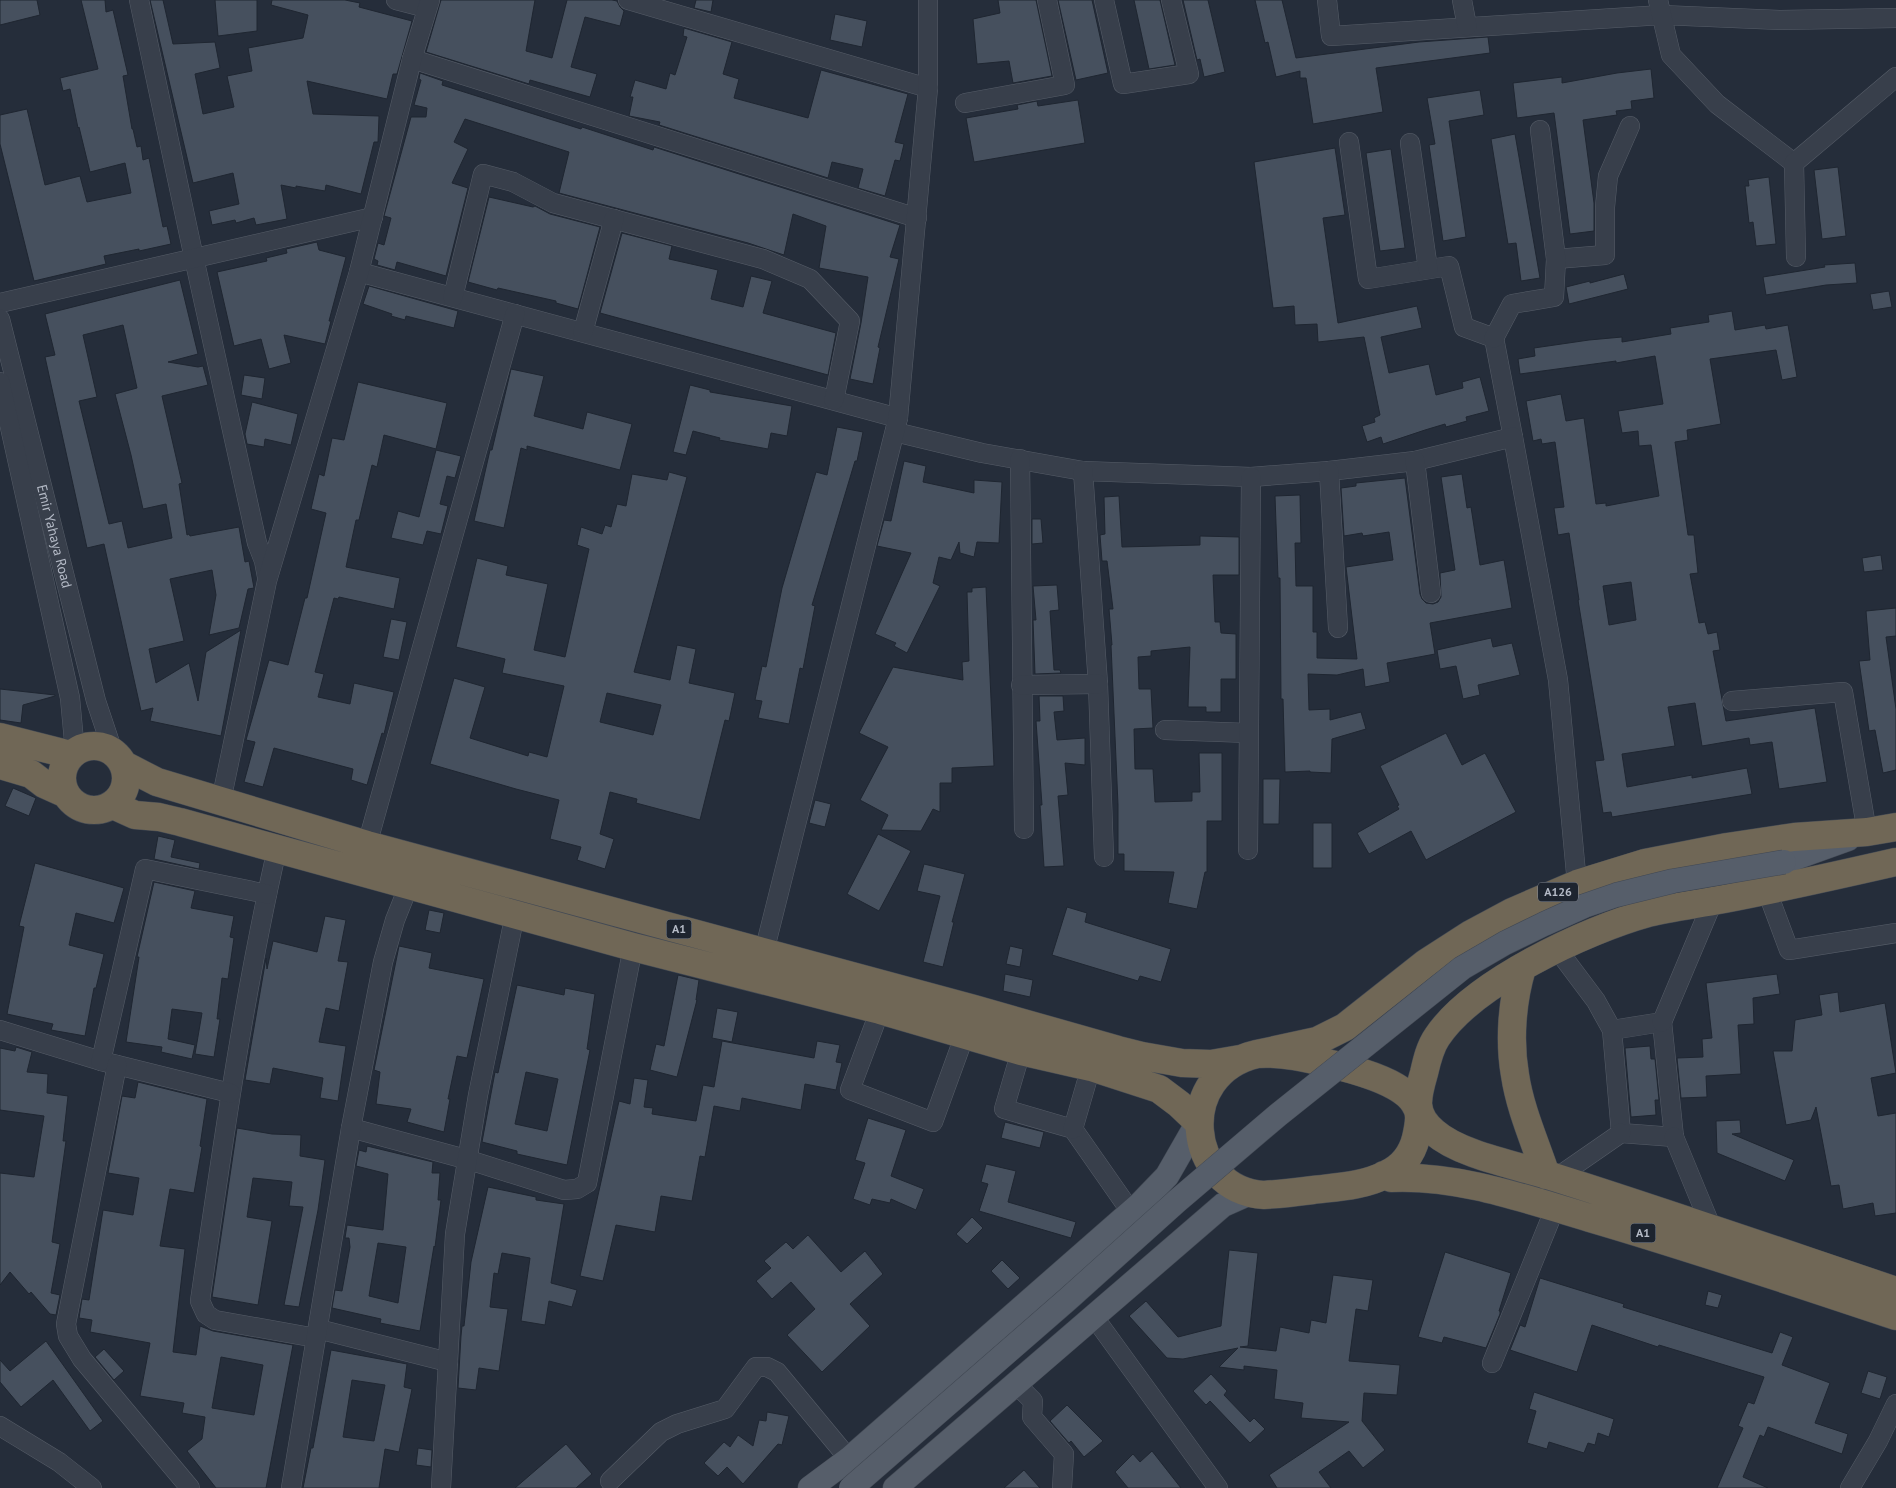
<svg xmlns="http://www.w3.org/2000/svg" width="1896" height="1488" font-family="'PT Sans',sans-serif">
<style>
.building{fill:#46505e;stroke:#1f2631;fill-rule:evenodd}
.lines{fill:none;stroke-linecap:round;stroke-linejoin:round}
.minor-casing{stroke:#565d68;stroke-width:20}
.major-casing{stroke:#414853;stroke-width:25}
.highway-casing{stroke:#434a55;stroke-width:29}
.minor{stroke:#383f4b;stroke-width:19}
.major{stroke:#565e6a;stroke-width:24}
.highway{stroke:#706756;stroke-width:28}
.major-bridge-casing{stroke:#414853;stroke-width:25;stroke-linecap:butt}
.major-bridge{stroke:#565e6a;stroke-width:24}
.labels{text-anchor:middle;stroke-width:5;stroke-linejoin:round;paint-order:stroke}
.shield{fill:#1d242f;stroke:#878d99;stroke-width:1}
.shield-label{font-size:12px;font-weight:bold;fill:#b4bac6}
.street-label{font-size:14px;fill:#b4bac6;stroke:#1d242f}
</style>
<rect width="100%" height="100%" fill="#252d3a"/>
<path class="building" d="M0,0h37l3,15 -40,10z
M81,0h24l1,12 7,-2 15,65 -5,1 9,53h1l4,18 4,-1 2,14 6,-2 14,69 4,-1 4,18 -32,7v-2l-35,7 2,8 -72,17 -34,-137v-29l27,-6 18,76 35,-9 7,26 44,-9 -6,-30 -35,9 -11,-45 -1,1 -8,-39 -7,2 -3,-13 38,-9z
M150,0h13l10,44 42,-2 5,26 -25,6 8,40 31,-7 -7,-31 25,-5 -4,-23 55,-10 5,-23 -37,-10 1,-5h73l15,3 -1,4 53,14 -15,53h-4l-6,25 -80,-18 6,33 66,2 -1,26h-4l-13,52 -35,-9 -1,6 -29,-5v2l-15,-3 6,34 -31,6 -2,-7 -18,5 -1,-3 -23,5 -3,-14 30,-7 -6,-31 -40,10z
M215,0h42v31l-39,5z
M441,0h94l-9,51 26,7 15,-58h45l5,1 3,6 4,4 -4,15 -35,-9 -14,50 26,7 -7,23 -60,-17 -1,4 -103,-32z
M696,0h17l-2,12 -17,-4z
M998,0h38l16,76 -39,7 -4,-22 -32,3 -4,-45 27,-6z
M1058,0h34l16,73 -32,7z
M1134,0h26l15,65 -26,4z
M1183,0h25l17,72 -21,5 -4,-18 -3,1z
M1255,0h27l14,58 123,-16 69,-5 2,16 -114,15 7,44 -70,12 -7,-46h-6v-7l-24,6 -8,-35 -3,1z
M835,14l32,7 -5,26 -32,-7z
M684,28l48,14 -9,32 16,5 -5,19 74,20 13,-48 87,24 -13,48 9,2 -4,17 -5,-1 -10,36 -27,-8 5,-19 -31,-7 -4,16 -169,-53 1,-3 -31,-6 4,-19h-3l5,-17 31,9 4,-16 5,2 12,-38 -4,-1z
M1651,69l3,29 -23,3 1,8 -16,2 1,4 -34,5 11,83v28l-24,3 -16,-121 -37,5 -4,-35 49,-6v6l55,-10z
M420,73l23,8 -1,4 139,44 1,-2 71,23 1,-3 246,78 -10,32 9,2 -21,88 2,1 -7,36 -23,-5 11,-56 7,-46 -49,-9 7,-42 -33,-12 -9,41 -36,-12 -189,-50 10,-41 -104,-33 -11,23 14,7 -16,34 16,5 -22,88 -49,-14 -2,8 -18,-5 1,-4 -4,-2 4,-16 6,2 7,-27 -7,-2 27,-99h15l1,-9 -13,-3 7,-25 -2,-1z
M1480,90l4,25 -35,6 17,116 -23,4 -14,-96 6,-1 -8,-46z
M1078,100l7,43 -111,19 -8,-44 52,-9 -1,-4 20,-4 1,5z
M1515,134l25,144 -19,3 -5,-38 -8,1 -17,-105z
M1335,148l10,67 -22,3 15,105 79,-17 5,22 -41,9 8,36 40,-9 7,31 27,-7 -1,-6 18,-5 9,34 -23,6 1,4 -21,6 -1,-3 -20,6 -42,14 -2,-7 -14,5 -5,-16 13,-4 -1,-4 6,-3 -16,-78 -46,5 -1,-18 -22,1 -1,-19 -21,2 -19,-146z
M1391,149l14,99 -25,3 -14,-98z
M1838,167l8,69 -24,3 -8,-69z
M1769,177l7,67 -20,2 -3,-24 -4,1 -4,-37h4l-1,-6z
M489,197l44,10 2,-1 15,8 50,13 -22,82 -22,-6v-2l-58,-13 -1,2 -29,-8z
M622,233l50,13 -3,13 49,11 -7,29 32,8 8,-31 21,5 -9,32 73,20 -8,42 -228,-62z
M317,242l2,8 27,7 -17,64h2l-6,23 -41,-9 7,28 -22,6 -8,-30 -27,7 -17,-74 50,-11 -1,-3 21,-5 -1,-4z
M1855,263l2,20 -31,2 -60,10 -3,-18 62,-10 -1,-2z
M1624,274l4,15 -59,15 -3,-17 24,-6v2z
M180,280l18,74 -30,8 30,5 5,-1 5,19 -46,11 20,87 -3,1 8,51 2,-1 1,2 49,-9 6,35 4,-1 5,27 -6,1 -9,39 -30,7 7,-40 -4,-25 -42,9 14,62 -35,8 7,34 33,-20 9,38 8,-49 35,-22 -20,106 -71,-15 3,-13 -12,3 -37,-167 -17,4 -42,-191 10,-2 -10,-41zM123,325l14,63 -22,6 16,61 12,54 23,-5 6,34 -44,10 -6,-27 -13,3 -30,-123 18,-4 -14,-62z
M369,286l89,25 -4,17 -48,-12 -1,4 -14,-4 1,-2 -29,-10z
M1889,291l3,16 -19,3 -3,-16z
M1732,311l3,19 30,-5 1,4 22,-4 9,52 -15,3 -6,-30 -66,9 11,65 -34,6 1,10 -13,2 13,93h6l4,38 -8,1 9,49 6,-1 3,12 9,-2 3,18 -7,1 13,70 89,-13 12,74 -48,7 -7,-47 -22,3 -1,-7 -47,8 -7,-43 -27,4 7,39 -53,8 5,33 65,-12v3l55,-10 5,26 -140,23 -1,-5 -8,1 -8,-52 9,-1 -26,-160h1l-10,-67 -11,2 -4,-27 10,-1 -9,-65 -13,2 -1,-5 -8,2 -7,-40 35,-7 5,27 18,-3 12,86 10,-1v3l53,-10 -8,-51 -12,1 -1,-15 -16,2 -4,-22 45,-7 -8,-48 -39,7v-2l-96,13 -2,-15 17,-3 -1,-8 55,-8 33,-3v5l49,-8 -1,-6 39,-6 -1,-7zM1631,582l5,38 -27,5 -6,-39z
M511,369l33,7 -10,40 49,13 4,-17 45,12 -12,46 -93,-24v4l-6,-2 -17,80 -30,-7 16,-71h2z
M244,375l21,3 -3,21 -21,-4z
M358,382l89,21 -11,46 -52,-14 -7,32 -5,-2 -13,55h-3l-10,47 54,11 -6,31 -55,-12 -1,2 -4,-1 -19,74 9,2 -6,23 32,7 4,-21 40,9 -10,42 -2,-1 -15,52 -16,-5 2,-11 -79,-21 -11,39 -19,-5 11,-40 -9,-2 23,-80 19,5 17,-67h2l19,-85 -15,-4 8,-35 5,2 8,-38 12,2z
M690,385l20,5v2l82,14 -5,30 -16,-3 -3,16 -49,-9 1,-2 -27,-7 -7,24 -13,-3z
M252,402l46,12 -7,31 -26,-6 -1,8 -17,-3 -2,-10z
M837,427l26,5 -6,29h-2l-43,144 3,1 -12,63 -3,-1 -11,56 -31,-6 4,-17 -7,-1 7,-34 4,1 16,-79 34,-116 11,3z
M436,450l25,6 -6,22 -8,-2 -7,28 8,2 -7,28 -14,-3 -4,14 -32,-7 7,-27 21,6z
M904,461l22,5 -3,16 51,11v-13l28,2 -3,61 -22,-1 -3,15 -14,-4 -1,-11 -8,18 -12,-3 -6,26 7,3 -33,67 -13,-7 2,-3 -21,-9 36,-81 -34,-7 7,-26 7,1z
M669,472l18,5 -53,195 36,8 7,-35 19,4 -7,34 46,10 -6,28 -4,-1 -25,100 -64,-17 1,-4 -27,-7 -10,42 14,5 -9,30 -28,-9 4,-13 -31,-8 9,-39 -43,-11 -86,-25 24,-86 31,9 -15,51 58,18 1,-4 18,5 17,-71 -62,-13 3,-14 -49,-12 21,-89 31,8 -2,9 42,9 -14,66 31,7 24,-108 -12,-4 4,-18 21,7 3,-9 6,2 6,-23 9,2 6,-32 35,6zM607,693l54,12 -8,30 -53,-13z
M1462,474l5,34 4,-1 9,58 24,-5 8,48 -82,15 5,31 -48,9 3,19 -25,5 -2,-18 -26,6 -29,-1 1,36 21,-1v11l31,-8 5,17 -34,10 -1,34 -21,-1v-1l-25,1 -2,-73h-2l-1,-121h-2l-3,-82 25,-1 1,48h-6l1,43h17v46h4v26l40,1 -11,-92 47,-7 -4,-28 -26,4 -1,-3 -18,3 -3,-48 15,-2v-3l49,-5 15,116 2,5 4,4 7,1 5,-2 3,-5 -1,-24 15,-3 -14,-93z
M1119,496l3,51 78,-2v-9l39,1v38h-26l2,47h5l1,11 15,1v45h-15v33h-15v-5h-18l2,-60 -39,4v5l-13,1 1,32h12l2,39 -19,1 1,40h18l2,33 37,-1v-9h8l-1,-39h23v68h-15v51h-2l-8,37 -29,-6 6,-31 -50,-1v-17h-6v-49l-7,-160h1l-3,-36h4l-6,-48h-5l-2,-26 5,-1 -1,-37z
M1032,519h9l2,24 -11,1z
M1881,555l2,15 -19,2 -2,-14z
M1057,585l2,25 -9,1 4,59h6l1,3 -26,1 -2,-54h3l-3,-34z
M986,587l8,179 -42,2v15h-12v29l-7,-3 -12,22 -40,-1 7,-15 -28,-15 28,-53 -29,-14 34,-66 70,13 -1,-18 7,-1 -2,-69h5v-4z
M1896,608v28l-10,1 10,72v61l-13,3 -8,-43 -6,1 -10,-70 11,-1 -4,-49z
M391,619l16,3 -8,38 -16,-3z
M1491,638l2,9 19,-4 8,32 -42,10 2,10 -17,4 -7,-33 -16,3 -3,-19z
M0,689l55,6v1l-32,9 -2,18 -21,-3z
M1039,696h24l1,15 -10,1 3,28 28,-2v27l-20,-2 3,32 -10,1 6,70 -20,1 -4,-62h2l-6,-84h4z
M1446,733l16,32 23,-12 31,59 -90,48 -15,-29 -42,23 -12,-21 42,-24 -2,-3 2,-1 -19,-39z
M1263,779h17l-1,45h-16z
M13,788l23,10 -7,18 -24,-10z
M815,800l16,4 -6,23 -16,-4z
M1313,823h19v45h-19z
M878,834l33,17 -32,60 -32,-17z
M158,836l17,4 -4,17 29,6 -1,6 -45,-10z
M35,863l89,25 -10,35 -38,-10 -7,32 35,9 -8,34h-2l-9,48 -34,-6 2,-6 -46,-10 17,-87 -5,-1z
M924,864l41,10 -13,48h2l-11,45 -20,-5 17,-66 -23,-5z
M154,882l41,9 -4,17 43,8 -4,21 4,1 -6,41 -6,-1 -5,41h3l-6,38 -19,-3 7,-41 -30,-4 -4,30 27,6 -3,14 -31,-7 1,-5 -36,-5 13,-85h-2z
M1067,907l20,6 -2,9 86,27 -10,33 -21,-6 -2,5 -86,-26z
M429,910l15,3 -4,20 -15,-3z
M325,916l21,4 -8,41 10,1 -9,49 -13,-3 -7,34 27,4 -8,55 -18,-3 3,-20 -50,-10 -3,16 -25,-4 21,-122 1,11 6,-28 44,11z
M399,946l33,7 -3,15 55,11 -17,79 -10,-2 -9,43h2l-6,33 -37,-10 4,-13 -35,-5 4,-32 -6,-2z
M1010,946l13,3 -3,18 -14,-3z
M1005,974l28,6 -3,17 -27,-6z
M1777,974l3,20 -27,4 1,26 -16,1 3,49 -35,2 1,21 -26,1 -4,-40 26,-1 -1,-18 10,-1 -6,-55z
M678,975l21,5 -3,20h1l-20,77 -27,-7 6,-26 8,2z
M517,985l47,10 1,-7 30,6 -8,55 3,1 -23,115 -50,-11v-3l-35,-9 13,-70 3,1zM526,1072l32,7 -11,52 -32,-7z
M1838,992l2,20 45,-9 11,70 -25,5 7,38 18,-3v100l-21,3 -2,-13 -30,6 -4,-24 -8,1 -15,-79 -5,13 -25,5 -13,-74h19l3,-31 27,-5 -3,-20z
M717,1008l21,4 -6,30 -20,-4z
M722,1041l92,17 3,-17 23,4 -4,17 6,1 -6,27 -31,-6 -4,26 -59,-12 -2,13 -26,-5 -9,51 -5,-1 -8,45 -31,-5 -6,36 -39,-7 -13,56 -23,-5 39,-175 11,3 4,-26 14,2 -4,27 9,1 -1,6 44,7 7,-36 11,2z
M1650,1046l1,13h4l4,41h-4l1,15 -25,2 -6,-69z
M16,1047l16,5 -5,20 21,2 -1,19 21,3 -5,45h3l-14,101 8,2 -9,49 9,2 -4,20 -6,-1 -19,-22 -2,2 -19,-22 -10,13v-112l34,4 10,-61 -44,-6v-62l15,3z
M138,1082l69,17 -7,47 2,1 -8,46 -24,-4 -10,57 25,3 -12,103 23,3 4,-29 13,5 80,14 -27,143h-50l-29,-37 15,-12 3,-22 -23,-4 2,-10 -44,-7 10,-53 -60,-11 2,-12 -13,-2 3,-19 7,1 14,-90 30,5 6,-37 -31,-5 14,-77 13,2zM221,1357l42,8 -9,50 -42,-7z
M868,1118l38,12 -15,46 33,13 -8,21 -25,-11 -1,4 -18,-4 -2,6 -17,-6 12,-36 -10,-3z
M1740,1120l1,13 -9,1 62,26 -9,21 -68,-28 -1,-32z
M1005,1122l39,10 -4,16 -39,-10z
M237,1128l35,6 29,1 -1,21 25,4 -7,50 -19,97 -15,-2 19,-98 -14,-1 3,-24 -39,-4 -6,39 25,4 -14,84 -46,-8z
M367,1146l66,16 -1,11h8l-2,27h3l-6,47 -1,-1 -14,85 -40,-8 1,-4 -49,-11 3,-18 7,1 8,-44 -1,-9h-4l2,-13 36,5 5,-56 -32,-8 3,-16 7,2zM378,1243l28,4 -8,56 -29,-7z
M986,1164l30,7 -8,31 68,20 -5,16 -92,-27 9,-27 -7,-2z
M488,1187l48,10v3l28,4 -13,79 26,7 -5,17 -23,-6 -4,24 -24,-4 9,-63 -28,-5 -4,21 -4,-1 -4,34 18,2 -9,62 -20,-3 -3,22 -18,-2 3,-52 1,-10h2l7,-64z
M972,1217l11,11 -16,16 -11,-10z
M808,1235l33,37 24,-21 18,23 -33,30 20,22 -48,46 -35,-37 28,-26 -24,-27 -19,17 -16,-18 15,-13 -7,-7 22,-19 7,7z
M1229,1250l29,3 -10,93 -8,1 36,4 4,-24 29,6 2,-13 15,3 7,-48 40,5 -5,31 -12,-2 -7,52 51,4 -3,30 -33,-2 -2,28 23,29 -22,18 -14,-17 -30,21 12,16h-54l-8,-13 80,-53 -48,-4 2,-15 -29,-4 3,-29 -33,-4v4l-25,-3 19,-19 -55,11 -16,-1 -38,-42 17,-15 32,36 43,-11z
M1445,1252l66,21 -12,38h1v3l-14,34 -42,-11 -2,6 -24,-6z
M1002,1260l18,18 -12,11 -17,-18z
M1540,1278l84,26 -1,3 149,46 8,-21 13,5 -11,28 48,18 -15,40 33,11 -6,20 -74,-27 -4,10 -4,-2 -17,42 25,11h-51l26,-60 -5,-2 10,-24 6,2 10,-27 -105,-32 -1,2 -66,-22 -15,47 -67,-22 10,-25 5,2z
M1708,1291l14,4 -4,13 -13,-3z
M46,1341l57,80 -13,10 -37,-51 -32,27 -21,-25v-22l10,11z
M104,1349l20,22 -10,9 -19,-23z
M331,1350l76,14 -3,23 8,2 -13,63 -14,-3 -6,39h-76l8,-40h2zM352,1380l33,5 -11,56 -31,-4z
M1868,1371l19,6 -7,22 -19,-6z
M1211,1374l16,17 -3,4 26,27 4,-4 11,11 -15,14 -40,-42 -4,4 -13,-14z
M1534,1392l80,27 -5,18 -11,-4 -3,12 -7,-2 -4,10 -35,-11 -2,7 -20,-6 9,-32 -7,-2z
M1067,1405l36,36 -19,16 -13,-16 -2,2 -19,-22z
M767,1412l22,4 -7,29 -4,-1 -35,40 -16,-17 -9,9 -14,-13 20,-21 6,5 8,-12 15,11 6,-26 7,1z
M566,1444l26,30 -16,14h-61z
M418,1448l14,2 -1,17 -15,-2z
M1152,1451l29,37h-53l-13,-16 18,-18 7,8z
M1024,1470l16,18h-36z"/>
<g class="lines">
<g class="minor-casing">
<g id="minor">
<path d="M139,0l55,258 63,285 7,18 3,16"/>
<path d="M396,0l31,8"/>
<path d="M628,0l300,88"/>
<path d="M1104,0l19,84 66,-10 -18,-74"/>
<path d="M1327,0l4,36 331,-21 118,5 116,-2"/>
<path d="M1462,0l5,26"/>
<path d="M1658,0l13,55 46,49 77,59"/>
<path d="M412,59l505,159"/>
<path d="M965,103l100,-18 -18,-85"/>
<path d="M1349,142l19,137 81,-13 15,61 30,11 19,99"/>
<path d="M1410,143l18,126"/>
<path d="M1796,257l-2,-94 102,-86"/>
<path d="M1556,259l49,-4v-48l3,-31 22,-50"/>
<path d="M359,272l539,146"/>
<path d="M453,297l30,-123 30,8 40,21 210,56 47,20 40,42 -16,79"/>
<path d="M0,303l373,-86"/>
<path id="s1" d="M0,319l96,382 17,51"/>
<path d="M583,332l31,-113"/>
<path d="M1494,338l18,-34 42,-7 2,-38 -16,-129"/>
<path d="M0,382l70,316 5,54"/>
<path d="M895,432l87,21 101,18 168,6 78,-6 86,-10 98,-24 45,243 19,204"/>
<path d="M1020,459l4,370"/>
<path d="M1415,461l16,132"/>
<path d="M1083,471l15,213 6,173"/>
<path d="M1329,471l9,157"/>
<path d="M1021,685l77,-1"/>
<path d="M1732,701l111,-9 24,140"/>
<path d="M1165,730l83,3"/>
<path d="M221,801l46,-220 92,-309 53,-213 18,-59"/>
<path d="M367,845l148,-531"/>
<path d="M277,849c-34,149 -55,301 -77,452l6,13 9,6 101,18"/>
<path d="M1248,850l3,-373"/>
<path d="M1767,891l22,59 107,-17"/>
<path d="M1557,949l39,52 16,29 9,103 53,4 -12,-115 -50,8"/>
<path d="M764,952l134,-534 30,-330v-88"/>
<path d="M880,1010l-30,80 83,32 32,-88"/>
<path d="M1662,1022l51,-121"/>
<path d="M0,1030l101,31 129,32"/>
<path d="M1021,1051l-17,58 69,20 58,83"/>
<path d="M101,1061l44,-192 122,25"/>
<path d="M117,1065l-51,259 2,12 14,23 108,129"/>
<path d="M351,1128l118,32 95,30 13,-1 10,-6 46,-236"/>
<path d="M1073,1129l18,-62"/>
<path d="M1674,1137l38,92"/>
<path d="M1556,1178l65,-45"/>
<path d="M1094,1317l124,171"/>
<path d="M318,1329l130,33"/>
<path d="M1492,1363l63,-155"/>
<path d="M1016,1384l17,17 -1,16 32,37 -2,34"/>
<path d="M0,1426l59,36 33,26"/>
<path d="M610,1481l51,-49 16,-8 48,-15 31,-42h11l10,5 72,87"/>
<path d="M291,1488l60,-360 20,-104 12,-62 12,-42 14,-35"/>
<path d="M441,1488l14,-254 23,-139 37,-181"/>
<path d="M1850,1488l28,-47 18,-37"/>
</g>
</g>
<g class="major-casing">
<path id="major" d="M1784,862l64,-23
M810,1488l39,-29 291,-255 27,-28 31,-54
M895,1488l328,-283 27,-12"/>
</g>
<g class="highway-casing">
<path id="highway" d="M0,737l71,18
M62 778a32 32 0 1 1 64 0a32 32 0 1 1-64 0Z
M0,765l31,9 13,10 20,9
M124,765l33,17 210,63 607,164 144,41 24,6 40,7 29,1 29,-5
M113,805l22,10 24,2 21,5 453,125 247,63 141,41 70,16 68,22 20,15 19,18
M1896,862c-57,13 -115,26 -172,37 -25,5 -51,8 -76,14 -62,17 -175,70 -211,124 -7,10 -10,23 -13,36 -7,24 -12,41 10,59 27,24 87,34 123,46 113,36 226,75 339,113
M1522,968c-10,33 -13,73 -7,107 5,34 20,67 31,100
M1257,1054l60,-13 28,-14 81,-64 45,-29 41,-22 65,-28 68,-21 82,-16 67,-10 73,-5 29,-5
M1257,1054c25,-2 53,5 78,11 23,6 72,18 82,43 4,8 1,21 -1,30 -4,16 -14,29 -29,36 -23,12 -49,13 -74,16 -16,2 -33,4 -49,5 -79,-5 -90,-122 -7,-141z
M1384,1175l7,3c69,-3 134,21 199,40 103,30 204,64 306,98"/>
</g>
<use href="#minor" class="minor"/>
<use href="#major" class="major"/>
<use href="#highway" class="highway"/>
<g class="major-bridge-casing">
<path id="major-bridge" d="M851,1488l217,-189 109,-98 101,-86 184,-147 43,-25 39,-19 40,-18 32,-11 57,-14 111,-19"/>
</g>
<use href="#major-bridge" class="major-bridge"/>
</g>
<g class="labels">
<g class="shield">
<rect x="1538" y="882.5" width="40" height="19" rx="4"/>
<rect x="666.5" y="919.5" width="25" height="19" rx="4"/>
<rect x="1630.5" y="1223.5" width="25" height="19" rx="4"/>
</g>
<g class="shield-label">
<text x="1558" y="896">A126</text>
<text x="679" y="933">A1</text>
<text x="1643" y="1237">A1</text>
</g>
<g class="street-label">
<text dy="5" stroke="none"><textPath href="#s1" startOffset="224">Emir Yahaya Road</textPath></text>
</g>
</g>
</svg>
